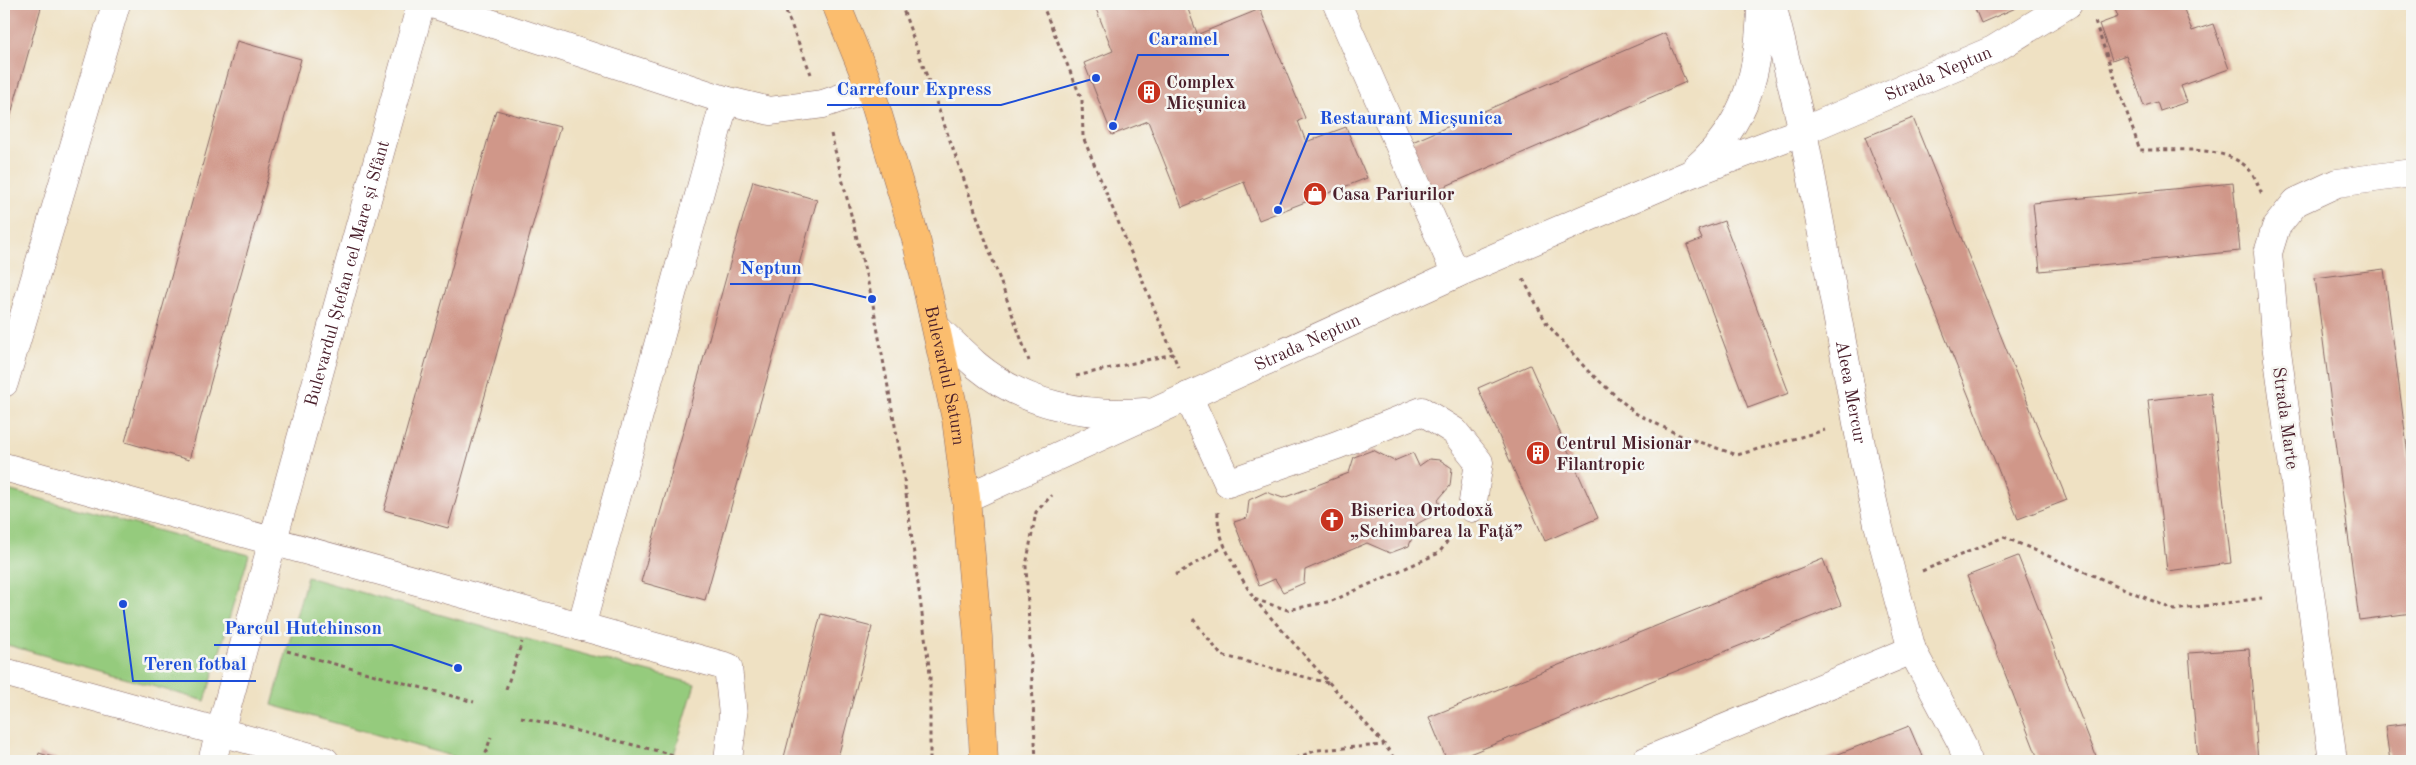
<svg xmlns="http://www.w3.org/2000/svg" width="2416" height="765" font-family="'Old Standard TT',serif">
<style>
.green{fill:#95cb7d;stroke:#707554}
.building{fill:#d09789}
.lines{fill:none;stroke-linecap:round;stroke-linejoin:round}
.minor-casing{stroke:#846360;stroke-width:29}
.major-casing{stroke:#846360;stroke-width:29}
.path{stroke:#846360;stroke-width:3;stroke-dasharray:4 4;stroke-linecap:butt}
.minor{stroke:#fff;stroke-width:28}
.major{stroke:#fbbd6e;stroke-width:28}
.labels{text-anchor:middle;stroke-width:5;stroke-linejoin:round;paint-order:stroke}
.street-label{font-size:18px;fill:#4a1f2b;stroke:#f6f6f2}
.poi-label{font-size:18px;font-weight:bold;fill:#4a1f2b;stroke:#f6f6f2;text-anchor:start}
.leader{fill:none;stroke:#1d4ed8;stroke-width:2}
.callout-dot{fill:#1d4ed8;stroke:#f6f6f2;stroke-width:2}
.callout-label{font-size:19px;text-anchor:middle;font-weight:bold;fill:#1d4ed8;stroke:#f6f6f2;stroke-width:5;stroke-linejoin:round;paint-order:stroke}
</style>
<rect width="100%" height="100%" fill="#f6f6f2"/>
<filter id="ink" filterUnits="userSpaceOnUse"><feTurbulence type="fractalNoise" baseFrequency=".02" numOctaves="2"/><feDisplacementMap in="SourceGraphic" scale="10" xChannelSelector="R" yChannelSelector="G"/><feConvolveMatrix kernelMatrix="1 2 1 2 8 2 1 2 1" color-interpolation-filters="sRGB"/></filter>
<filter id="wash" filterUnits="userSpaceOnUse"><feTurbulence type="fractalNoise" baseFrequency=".0096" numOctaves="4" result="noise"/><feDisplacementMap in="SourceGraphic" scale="20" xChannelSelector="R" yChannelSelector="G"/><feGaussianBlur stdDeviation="1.12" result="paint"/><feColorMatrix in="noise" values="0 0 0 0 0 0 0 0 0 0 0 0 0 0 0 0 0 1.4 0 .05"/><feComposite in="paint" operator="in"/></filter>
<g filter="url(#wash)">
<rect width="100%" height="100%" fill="#efe1c3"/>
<path class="green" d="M4,489l245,66 -44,146 -201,-57z
M307,577l216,61 172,46 -23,77h-203l-197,-56z"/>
<g id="blocks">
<path class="building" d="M4,4h38l-38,135z
M1094,4h92l11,29 -13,7 76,-31 45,109 -7,3 8,21 40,-15 21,51 -108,42 -15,-38 -62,25 -34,-86 -36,14 -28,-72 29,-12z
M1973,4h52l-44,19z
M2113,4h69l10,27 21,-7 16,45 -48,17 6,16 -27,9 -3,-9 -13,4 -18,-51 -14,5 -13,-36 19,-7z
M1665,33l21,49 -254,110 -22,-49z
M237,41l64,18 -112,401 -64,-18z
M496,110l64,17 -112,401 -64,-18z
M1913,118l154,382 -49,19 -153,-382z
M753,181l64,19 -112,400 -64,-18z
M2233,183l7,68 -200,20 -7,-68z
M1724,221l65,172 -41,15 -61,-163 15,-6 -4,-9z
M2384,269l28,217v127l-53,7 -44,-342z
M1530,365l68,153 -53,23 -67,-153z
M2211,393l20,170 -64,8 -19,-171z
M1373,450l21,11 19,-8 6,13 10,-7 11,1 12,8 -2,18 -12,14 4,10 -25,14 -8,22 -19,7 -23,-10 -62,27 -1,13 -21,9 -8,-13 -16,7 -25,-64 13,-4 2,-18 17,-8 17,6 66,-25 5,-16z
M2018,556l80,205h-59l-72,-185z
M1823,559l18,46 -389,156h-5l-18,-44z
M821,614l51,13 -35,134h-54z
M2249,649l9,112h-60l-9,-108z
M2412,723v38h-22l-5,-35z
M1909,726l15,35h-103z
M39,753l26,8h-28z"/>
</g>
</g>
<g filter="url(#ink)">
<use href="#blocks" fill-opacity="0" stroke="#846360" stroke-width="1"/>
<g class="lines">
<g class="minor-casing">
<g id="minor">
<path d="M432,4l293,96 45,11 53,-7 47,-16"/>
<path d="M1337,4l119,270"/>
<path id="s1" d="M1772,4l31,127 61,330 14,63 34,126 50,94 5,17"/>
<path d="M1696,168c51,-45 64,-98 65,-164"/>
<path d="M937,328c13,13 26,25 39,37 48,40 109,52 169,47"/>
<path d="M4,383l112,-379"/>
<path d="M1188,396l40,87 109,-38 85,-34 32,20 25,31 -7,46"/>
<path d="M4,467l724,200 5,48 -5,46"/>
<path id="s2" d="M966,498l490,-224 234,-100 113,-43 190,-81 75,-46"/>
<path d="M581,627l144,-527"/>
<path d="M4,672l321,89"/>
<path id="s3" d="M212,761l209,-757"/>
<path d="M1646,761l266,-111"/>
<path d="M2333,761l-57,-417 -8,-91 8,-26 20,-25 41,-19 75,-10"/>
</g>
</g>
<g class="major-casing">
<g id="major">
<path id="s4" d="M836,4l34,84 47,155 39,176 10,79 12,139 6,124"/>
</g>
</g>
<path class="path" d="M783,4l28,70
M901,4l128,357
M1042,4l40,96 1,37 90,217
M2095,22l45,128c32,1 90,-7 112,23 4,6 7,15 10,21
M831,134l41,165 30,165 28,210v87
M1523,279l24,45 41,47 47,42 44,22 58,20 88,-25
M1076,376l97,-22 5,13
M1218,512c-2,30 22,62 36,87l34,11 44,-9 107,-48 15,-21
M1922,571l82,-34 170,73 88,-12
M1175,575l50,-29
M1254,599l131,146 11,16
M1193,619l28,36 107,28
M287,651l187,51
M506,689l16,-47
M521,717l153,38
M483,761l8,-24
M1036,761l-10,-195 10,-54 16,-17
M1288,761l29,-11 67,-5"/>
<use href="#minor" class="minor"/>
<use href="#major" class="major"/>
</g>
</g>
<defs>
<g id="building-disc" transform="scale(1.25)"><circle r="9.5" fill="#c8321e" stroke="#f6f6f2"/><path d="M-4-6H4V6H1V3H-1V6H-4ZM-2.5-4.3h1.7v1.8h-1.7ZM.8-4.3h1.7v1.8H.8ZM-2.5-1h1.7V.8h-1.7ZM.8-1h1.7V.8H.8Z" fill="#fff"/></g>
<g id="shop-disc" transform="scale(1.25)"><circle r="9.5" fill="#c8321e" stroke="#f6f6f2"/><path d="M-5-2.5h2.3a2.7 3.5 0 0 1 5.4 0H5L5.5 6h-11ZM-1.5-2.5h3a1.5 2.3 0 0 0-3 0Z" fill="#fff"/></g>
<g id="church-disc" transform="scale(1.25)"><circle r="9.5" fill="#c8321e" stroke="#f6f6f2"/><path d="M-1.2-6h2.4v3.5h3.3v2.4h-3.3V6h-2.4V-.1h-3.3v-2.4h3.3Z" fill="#fff"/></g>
</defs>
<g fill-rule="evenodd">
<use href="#building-disc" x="1149" y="92"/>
<use href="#shop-disc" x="1315" y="194"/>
<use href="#building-disc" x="1538" y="453"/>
<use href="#church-disc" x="1332" y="520"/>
</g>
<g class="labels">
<g class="street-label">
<text dy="6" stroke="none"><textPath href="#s2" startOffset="1061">Strada Neptun</textPath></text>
<text dy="6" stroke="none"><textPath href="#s3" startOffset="506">Bulevardul Ștefan cel Mare și Sfânt</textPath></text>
<text dy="6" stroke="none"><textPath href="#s2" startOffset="375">Strada Neptun</textPath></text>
<text dy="6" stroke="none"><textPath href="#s4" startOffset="388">Bulevardul Saturn</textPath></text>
<text dy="6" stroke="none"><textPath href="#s1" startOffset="396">Aleea Mercur</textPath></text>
<text transform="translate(2286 418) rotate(82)" y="6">Strada Marte</text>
</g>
<g class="poi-label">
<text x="1166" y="88">Complex<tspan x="1166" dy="21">Micșunica</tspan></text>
<text x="1332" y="200">Casa Pariurilor</text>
<text x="1556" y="449">Centrul Misionar<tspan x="1556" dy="21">Filantropic</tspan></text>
<text x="1350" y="516">Biserica Ortodoxă<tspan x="1350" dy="21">„Schimbarea la Față”</tspan></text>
</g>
</g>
<path class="leader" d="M1113 126L1138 55H1229M1096 78L1001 105H827M1278 210L1309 134H1512M872 299L812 284H730M458 668L392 645H214M123 604L133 681H256"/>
<g class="callout-dot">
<circle cx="1113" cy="126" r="5"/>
<circle cx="1096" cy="78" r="5"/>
<circle cx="1278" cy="210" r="5"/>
<circle cx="872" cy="299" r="5"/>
<circle cx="458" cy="668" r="5"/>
<circle cx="123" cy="604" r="5"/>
</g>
<g class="callout-label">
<text x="1183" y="45">Caramel</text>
<text x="914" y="95">Carrefour Express</text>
<text x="1411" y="124">Restaurant Micșunica</text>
<text x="771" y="274">Neptun</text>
<text x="303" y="634">Parcul Hutchinson</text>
<text x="195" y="670">Teren fotbal</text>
</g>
<rect width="2416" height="765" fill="none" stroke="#f6f6f2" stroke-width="20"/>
</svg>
